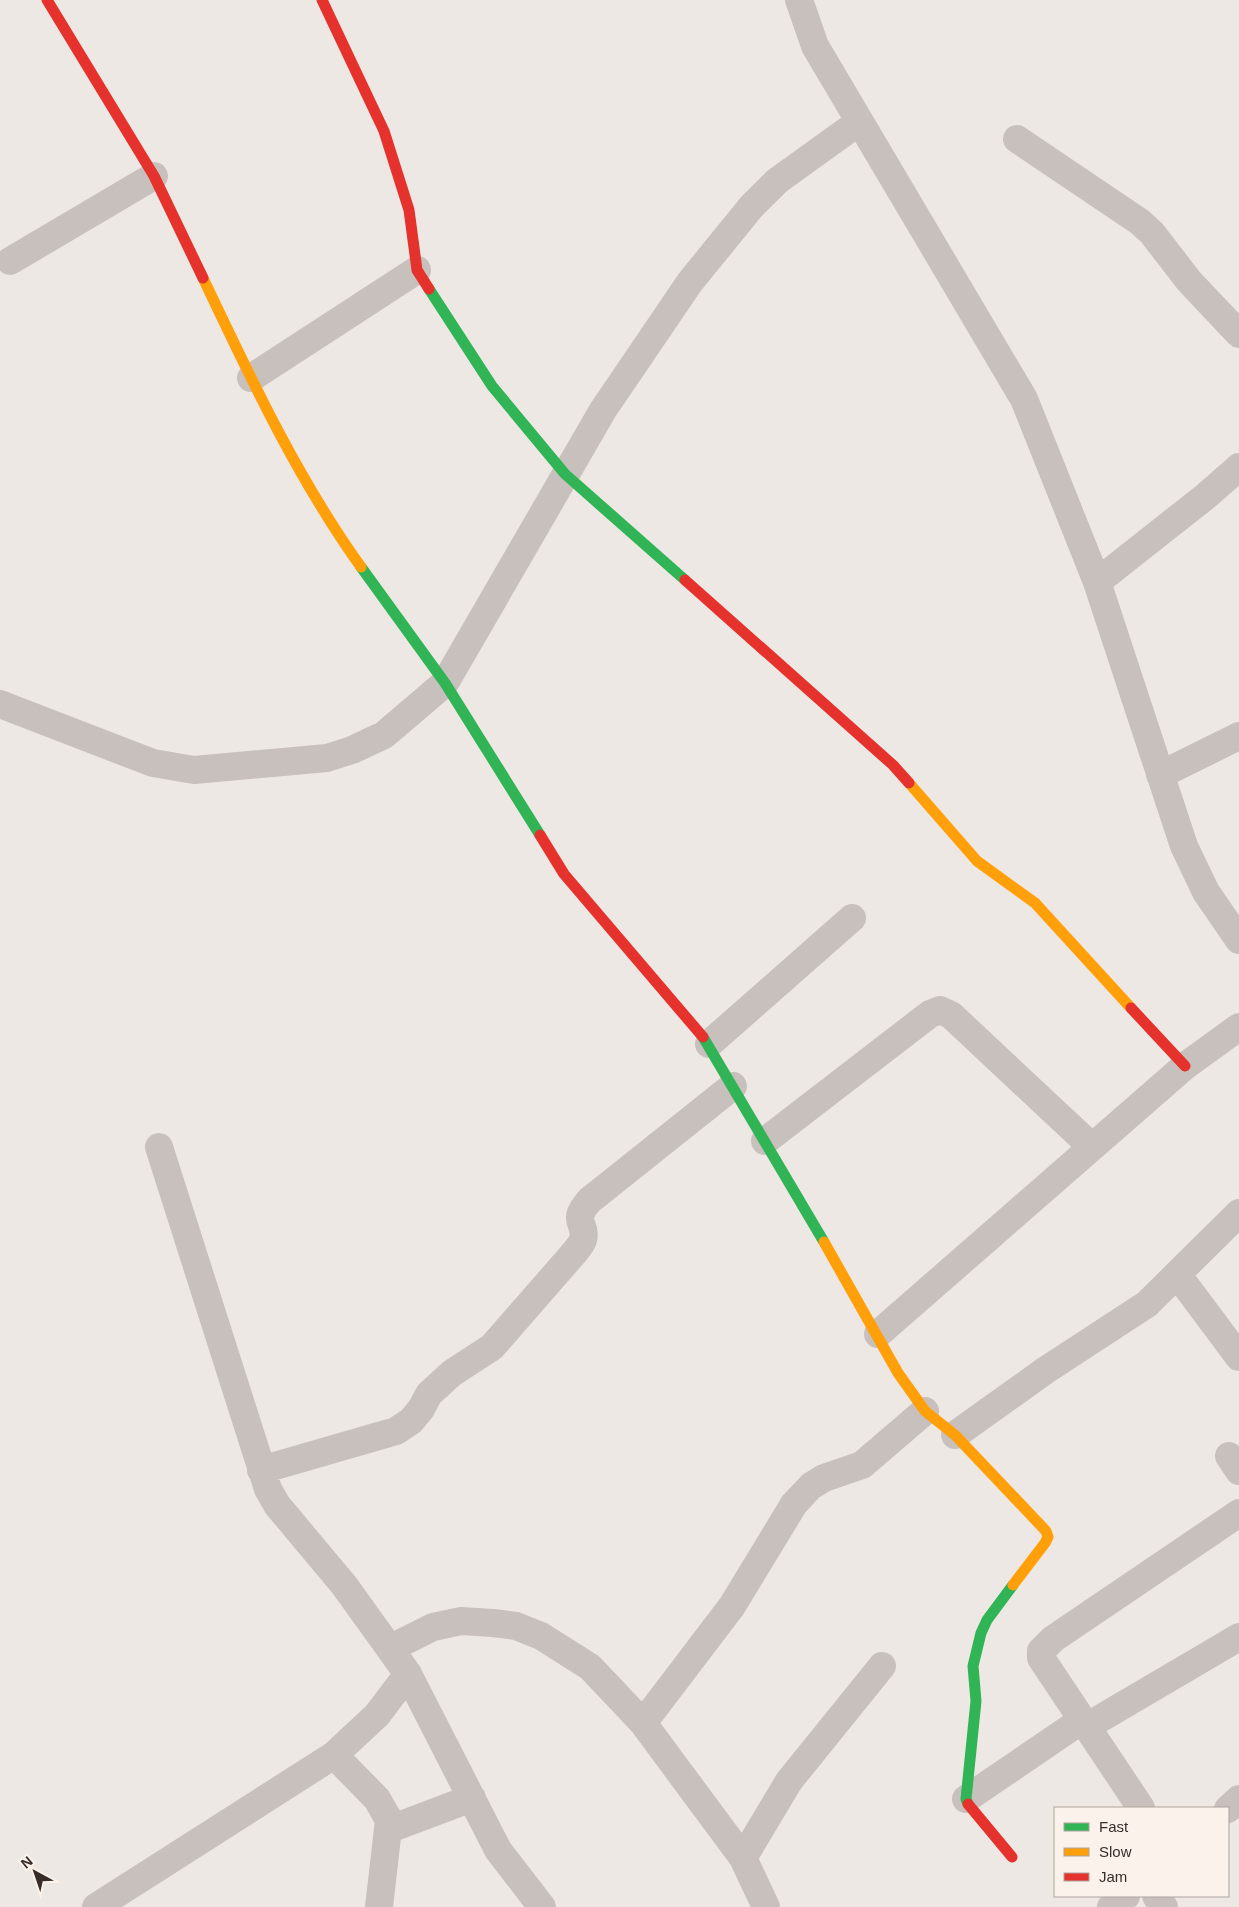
<svg xmlns="http://www.w3.org/2000/svg" width="1239" height="1907" font-family="Helvetica,sans-serif">
<style>
.lines{fill:none;stroke-linecap:round;stroke-linejoin:round}
.street{stroke:#c8c0bc;stroke-width:28}
.fast{stroke:#30b455;stroke-width:11}
.slow{stroke:#ff9f0a;stroke-width:11}
.jam{stroke:#e5322d;stroke-width:11}
</style>
<rect width="100%" height="100%" fill="#eee8e4"/>
<g class="lines">
<path class="street" d="M799,0l16,46 209,353 73,183 87,264 22,46 33,48
M1017,139l123,83 12,11 37,48 50,53
M10,261l144,-85
M251,378l166,-108
M1097,582l109,-86 33,-29
M0,704l153,59 41,7 133,-12 25,-8 32,-15 61,-52 158,-273 87,-128 61,-75 26,-26 82,-59
M1160,775l79,-39
M709,1044l143,-126
M765,1141l165,-127 10,-4 11,5 141,132
M159,1147l109,342 9,16 67,80 64,89 90,176 44,57
M1177,1274l62,83
M878,1334l307,-268 54,-39
M955,1435l91,-65 101,-66 92,-91
M1229,1456l10,15
M261,1470l135,-39 15,-10 10,-12 8,-15 23,-21 40,-26 82,-94c3,-4 7,-8 9,-13 5,-18 -14,-17 7,-40l143,-114
M391,1648l42,-21 28,-6 32,2 23,3 25,10 49,31 53,56 100,135 23,49
M643,1723l89,-117 62,-102 17,-18 13,-8 38,-13 63,-54
M1086,1727l153,-90
M334,1755l43,44 12,21 -10,87
M966,1799l116,-79
M1141,1808l-100,-150v-7l12,-12 186,-126
M1228,1809l11,-10
M390,1829l82,-31
M743,1858l46,-77 93,-115
M1156,1896l8,11
M96,1907l238,-152 43,-40 31,-41
M1111,1907l15,-11"/>
<path class="fast" d="M429,289l63,97 73,88 120,106
M361,567l84,116 95,152
M703,1037l121,205
M968,1804l-2,-5 10,-98 -3,-35 8,-33 6,-13 26,-35"/>
<path class="slow" d="M203,278c47,99 94,200 158,289
M909,783l68,78 58,42 96,105
M824,1242l74,131 27,38 30,24 91,96 2,6 -3,6 -32,42"/>
<path class="jam" d="M47,0l107,176 49,102
M322,0l62,131 25,79 8,60 12,19
M685,580l208,185 16,18
M540,835l24,39 139,163
M1131,1008l54,58
M968,1804l44,53"/>
</g>
<rect x="1054" y="1807" width="175" height="90" fill="#faf2eb" stroke="#ada39e"/>
<rect x="1064" y="1823" width="25" height="8" fill="#30b455" stroke="#ada39e"/>
<text x="1099" y="1832" font-size="15" fill="#392d2a">Fast</text>
<rect x="1064" y="1848" width="25" height="8" fill="#ff9f0a" stroke="#ada39e"/>
<text x="1099" y="1857" font-size="15" fill="#392d2a">Slow</text>
<rect x="1064" y="1873" width="25" height="8" fill="#e5322d" stroke="#ada39e"/>
<text x="1099" y="1882" font-size="15" fill="#392d2a">Jam</text>
<g transform="translate(35 1872) rotate(320)" stroke="#faf2eb" stroke-width="4" paint-order="stroke">
<path d="M0-4L9 19L0 12L-9 19Z" fill="#392d2a"/>
<text y="-8" font-size="14" font-weight="bold" text-anchor="middle" fill="#392d2a">N</text>
</g>
</svg>
